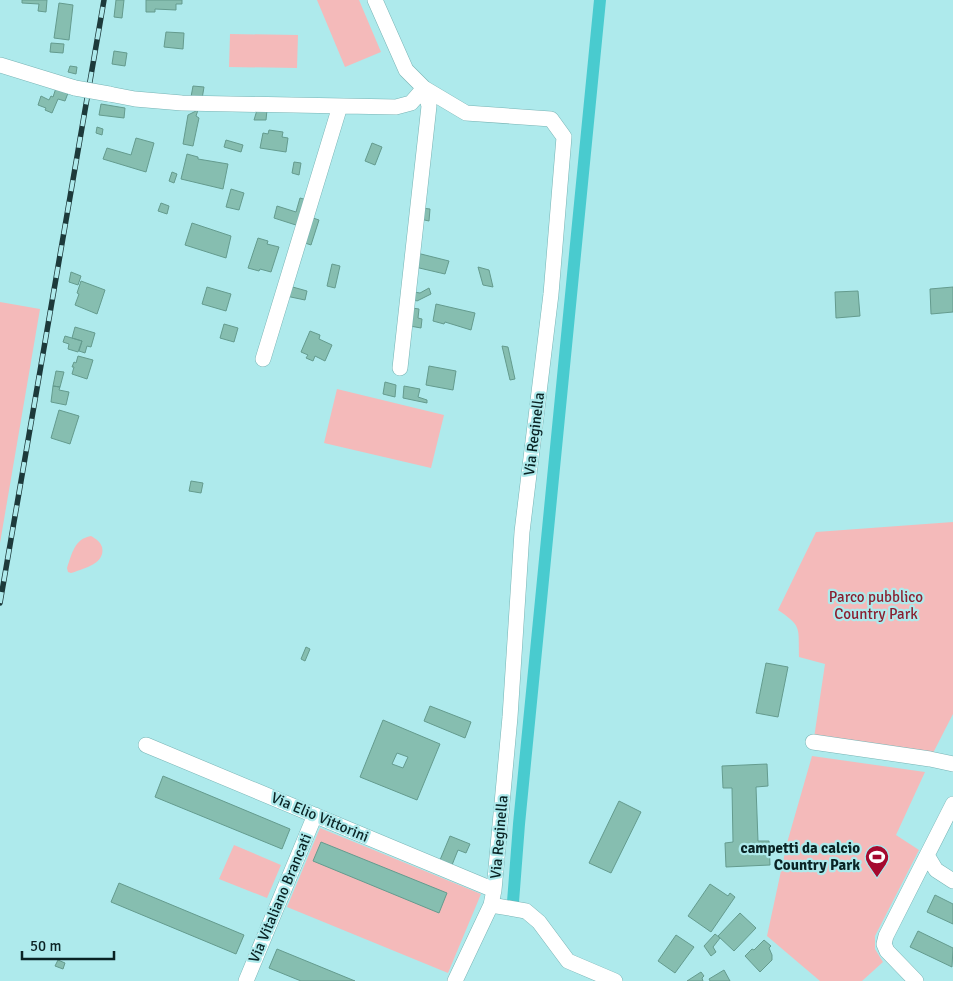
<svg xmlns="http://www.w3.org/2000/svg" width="953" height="981" font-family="Signika,sans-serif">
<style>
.green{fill:#f4baba}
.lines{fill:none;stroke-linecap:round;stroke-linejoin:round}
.canal{stroke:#49cbcf;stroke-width:12}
.building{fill:#86beb0;stroke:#649b8e;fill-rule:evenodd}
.minor-casing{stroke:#78b4b5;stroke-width:16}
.minor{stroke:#fff;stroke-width:15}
.rail-casing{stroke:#1d3a3b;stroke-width:5.5}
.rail{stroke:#aeeaec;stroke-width:4;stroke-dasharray:11;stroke-linecap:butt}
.minor-bridge-casing{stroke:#78b4b5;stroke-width:16;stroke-linecap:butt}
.minor-bridge{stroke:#fff;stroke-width:15}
.labels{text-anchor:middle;stroke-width:4.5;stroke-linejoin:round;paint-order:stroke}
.street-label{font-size:15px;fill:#0a2324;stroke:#aeeaec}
.park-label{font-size:15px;fill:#8a1f2f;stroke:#aeeaec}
.poi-label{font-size:15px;font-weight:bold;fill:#0a2324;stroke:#aeeaec;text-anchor:end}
</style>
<rect width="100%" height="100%" fill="#aeeaec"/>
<path class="green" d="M317,0h42l22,52 -36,15z
M230,34l68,1 -1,33 -68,-1z
M0,302l40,7 -40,234z
M337,389l107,26 -13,53 -107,-25z
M953,522v192l-20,39 -119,-15 11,-74 -26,-7c-1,-29 4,-30 -21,-47l38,-78z
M91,536c5,3 9,5 11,11 4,17 -20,22 -31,26l-3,-1 -1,-4c5,-14 7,-29 24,-32z
M812,756l113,16 -29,63 23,15 -44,86v13l8,13 -21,19h-42l-53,-45 20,-93z
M320,828l161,66 -33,79 -161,-66z
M234,845l47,20 -14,33 -48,-19z"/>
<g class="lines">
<path class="canal" d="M513,902l6,-78 81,-824"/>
</g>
<path class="building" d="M22,0h25l-1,12 -8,-1 1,-7 -17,-1z
M116,0h8l-2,18 -8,-1z
M146,0h36v4h-6v6l-21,-1v3h-9z
M59,3l14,2 -4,35 -15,-2z
M166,32l18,1 -1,16 -19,-2z
M51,43l13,1 -1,9 -13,-1z
M114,51l13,2 -2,13 -13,-2z
M70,66l7,1 -1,7 -8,-2z
M193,86l11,1 -2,12 -11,-2z
M56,88l12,5 -3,8 -7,-2 -6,14 -7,-3 1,-2 -8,-3 3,-9 8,4 2,-4 2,1z
M101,104l24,4 -1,10 -25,-3z
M198,110l-2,6 3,2 -6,28 -10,-2 5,-29z
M257,110h10l-1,10h-12z
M97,127l6,2 -1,6 -6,-2z
M269,130l14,2 -1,5 6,1 -2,14 -26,-4 3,-15 5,1z
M136,138l18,5 -8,29 -43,-13 4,-11 24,7z
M226,140l17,5 -2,7 -17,-5z
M372,143l10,4 -7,18 -10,-4z
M187,154l11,3v2l30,5 -5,25 -42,-10z
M294,162l7,1 -2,12 -7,-2z
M172,172l5,2 -3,9 -5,-2z
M231,189l13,4 -5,17 -13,-3z
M300,198l7,2 -8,26 -25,-8 3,-12 19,6z
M161,203l8,3 -2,8 -9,-3z
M421,208l9,1 -1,12 -9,-2z
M310,217l9,3 -8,25 -6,-2z
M192,223l39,13 -5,22 -41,-13z
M258,238l10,3 -1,3 12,3 -8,25 -11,-3 -1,2 -11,-3z
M417,253l32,8 -4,13 -30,-7z
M332,264l8,2 -5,22 -8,-2z
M478,267l11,3 4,17 -10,-2z
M71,272l10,4 -3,9 -9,-3z
M81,281l24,9 -8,24 -22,-9 4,-11 -2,-1z
M289,286l18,5 -2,9 -19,-4z
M207,287l24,7 -5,17 -24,-7z
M953,287v25l-22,2 -1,-25z
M429,288l2,6 -14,7 -4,-2 1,-7 6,1z
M858,291l2,25 -24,2 -1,-26z
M436,304l39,9 -4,17 -26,-8 -1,2 -11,-3z
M412,308l7,1 -1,9 4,1 -1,9 -11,-2z
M224,324l14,4 -4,14 -14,-4z
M75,327l20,6 -4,14 -4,-1 -2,7 -6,-2 3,-10 -10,-3z
M310,331l10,4 -1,4 13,6 -7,16 -10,-5 -2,5 -7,-3 2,-3 -7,-3z
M65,336l17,5 -4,11 -10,-3 1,-5 -6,-2z
M502,346l6,1 7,32 -5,1z
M78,356l15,4 -6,19 -15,-5 2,-7h-2l2,-5 2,1z
M429,366l27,5 -3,19 -27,-5z
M56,371l8,1 -4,15 -7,-1z
M385,382l11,3 -1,12 -12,-3z
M53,386l7,1 -1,3 10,2 -3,13 -15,-3z
M404,386l16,3 -2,8 9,3v3l-24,-5z
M59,410l20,6 -9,28 -19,-6z
M191,481l12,2 -2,10 -12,-2z
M306,647l4,2 -5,12 -4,-2z
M766,663l22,4 -10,50 -22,-4z
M430,706l41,16 -6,16 -41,-17z
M383,720l57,24 -23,56 -57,-23zM397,753l11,4 -5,11 -11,-4z
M767,764l1,22 -12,1 2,54h11l1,24 -44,2 -1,-24 8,-1 -1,-54h-9l-1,-22z
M163,776l127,53 -8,20 -127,-52z
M619,801l22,11 -30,61 -22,-10z
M450,836l20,8 -4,9 -8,-3 -6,15 -12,-5z
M321,842l126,51 -8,20 -126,-52z
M119,883l125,52 -8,19 -125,-52z
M710,884l18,12 2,-3 5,4 -24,35 -23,-16z
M935,895l18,9v20l-26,-12z
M740,913l16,15 -22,23 -16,-15z
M918,931l35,17 -1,19 -42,-20z
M715,934l5,4 -7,9 3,5 -5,4 -7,-10z
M676,935l18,12 -19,26 -17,-12z
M764,940l7,6 -2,2 3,7v5l-12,12 -15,-16 7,-7 2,1z
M277,949l78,32h-54l-32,-13z
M58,960l7,3 -2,6 -8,-3z
M724,970l6,11h-20l-1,-2z
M701,972l3,4 -2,2 1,3h-16z"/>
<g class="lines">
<g class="minor-casing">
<path id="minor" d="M375,0l31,70 18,18 42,25 85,6 13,18 -13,157 -29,238 -12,185 -16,173 -3,15 -36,76
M0,65l75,23
M109,94l26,5 47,4 214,4 15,-4 13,-15
M263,359l77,-253
M400,368l29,-262 -5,-18
M813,742l117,17 23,5
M146,745l348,145
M927,855l9,15 17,11
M491,905l35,6 13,11 29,39 47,20
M246,981l69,-166
M916,981l-29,-30 -3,-7 2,-8 67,-132"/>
</g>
<use href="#minor" class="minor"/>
<g class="rail-casing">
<path id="rail" d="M0,603l104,-603"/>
</g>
<use href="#rail" class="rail"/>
<g class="minor-bridge-casing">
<path id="minor-bridge" d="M75,88l34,6"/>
</g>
<use href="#minor-bridge" class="minor-bridge"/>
</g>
<defs>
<g id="stadium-pin" transform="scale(1.25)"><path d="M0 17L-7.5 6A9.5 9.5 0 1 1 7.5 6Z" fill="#a50a2f" stroke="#aeeaec"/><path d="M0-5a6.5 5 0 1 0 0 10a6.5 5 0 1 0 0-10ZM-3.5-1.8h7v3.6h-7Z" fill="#fff"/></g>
</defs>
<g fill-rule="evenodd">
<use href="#stadium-pin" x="877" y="857"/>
</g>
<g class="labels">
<g class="street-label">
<text transform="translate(534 434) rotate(-83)" y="5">Via Reginella</text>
<text transform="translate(320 817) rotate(23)" y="5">Via Elio Vittorini</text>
<text transform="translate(499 837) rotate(-85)" y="5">Via Reginella</text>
<text transform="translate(280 898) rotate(-67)" y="5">Via Vitaliano Brancati</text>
</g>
<g class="park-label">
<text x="876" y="602">Parco pubblico<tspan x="876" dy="17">Country Park</tspan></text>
</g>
<g class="poi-label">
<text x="860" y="853">campetti da calcio<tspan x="860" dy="17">Country Park</tspan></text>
</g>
</g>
<path d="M22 951v8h92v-8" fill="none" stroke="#0a2324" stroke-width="2.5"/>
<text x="30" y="951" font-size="15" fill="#0a2324" stroke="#aeeaec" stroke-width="4" paint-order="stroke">50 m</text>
</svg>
